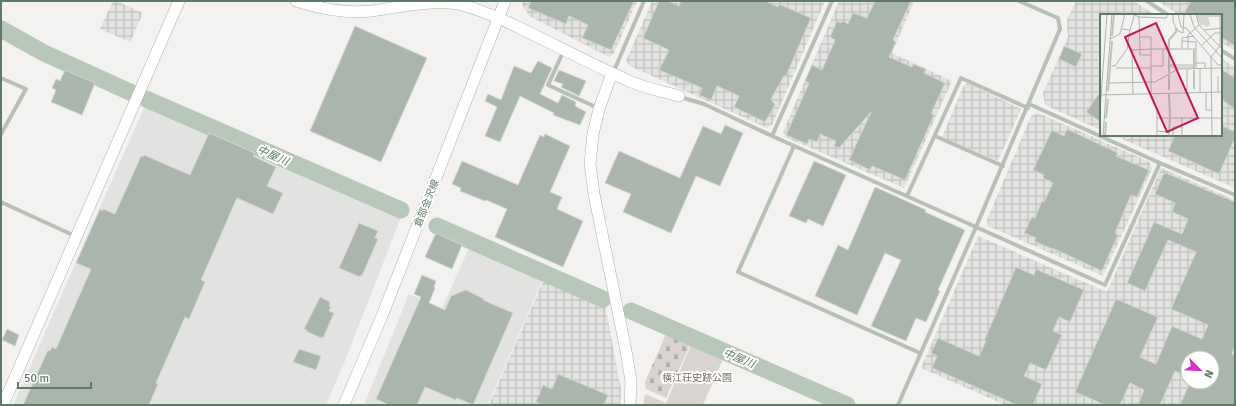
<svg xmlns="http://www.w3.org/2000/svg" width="1236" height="406" font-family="Signika,'Noto Sans JP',sans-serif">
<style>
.built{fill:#e2e2e0}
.industrial{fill:url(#industrial-grid);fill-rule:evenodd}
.cemetery{fill:url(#cemetery-stones)}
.park{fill:#d9d4d0}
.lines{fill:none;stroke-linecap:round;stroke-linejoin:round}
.river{stroke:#b7c7b9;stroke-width:17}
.building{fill:#a9b5ad;stroke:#d5d3d4}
.secondary-casing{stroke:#a9b4ac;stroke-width:12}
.street{stroke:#b6bfb8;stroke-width:4}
.secondary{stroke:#fff;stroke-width:11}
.labels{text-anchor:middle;stroke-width:4;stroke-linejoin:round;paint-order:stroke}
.street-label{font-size:10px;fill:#617a68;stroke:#fff}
.park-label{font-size:10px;fill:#777063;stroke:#fff}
.water-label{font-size:11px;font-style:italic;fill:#617d64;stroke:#fff}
.inset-river{fill:none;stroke:#b7c7b9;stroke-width:2}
.inset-road{fill:none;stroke:#acb6ae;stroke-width:1}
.view{fill:#c2185b;fill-opacity:0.15;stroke:#c2185b;stroke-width:2}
.inset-edge{fill:none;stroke:#617a68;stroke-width:2}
</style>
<defs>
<pattern id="industrial-grid" width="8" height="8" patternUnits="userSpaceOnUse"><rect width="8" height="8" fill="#e2e2e0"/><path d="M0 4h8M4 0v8" fill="none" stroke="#bbbcb9"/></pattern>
<pattern id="cemetery-stones" width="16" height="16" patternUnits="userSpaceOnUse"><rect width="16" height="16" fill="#d9d4d0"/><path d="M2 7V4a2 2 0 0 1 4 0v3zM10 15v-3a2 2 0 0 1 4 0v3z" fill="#b3b1ad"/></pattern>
</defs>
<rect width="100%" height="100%" fill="#f4f1f1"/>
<path class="built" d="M146,103l10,6 245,108 -56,144 -19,44h-313z
M470,246l74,31 -56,128h-124l45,-111 33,14z"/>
<path class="industrial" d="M113,1h3l27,12 -13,29 -30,-13z
M523,1h114l-23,52 -5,4 -80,-41 -7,-12z
M652,1h173l-53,124 -5,3 -137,-62 -4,-5z
M839,1h75l-22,52 60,28 -48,107 -119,-51 -2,-5z
M1076,1h58l21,14h-54v115l-56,-25 -2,-12 25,-56 -1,-17z
M1158,1h77v50l-14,-9v-27h-42z
M1221,58l14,9v121l-122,-53h108z
M967,83l54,26 -23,52 -56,-24 21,-50z
M1038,113l112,49 2,7 -49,107 -115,-50 -1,-6 44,-104z
M1161,168l74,32v205h-230l-84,-37 57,-132 129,56zM1188,358h24v24h-24z
M545,277l60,27 16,86 -1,15h-131z"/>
<path class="cemetery" d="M666,334l24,11 -24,53 -20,-9 -1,-7z"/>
<path class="park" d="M691,345l32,14 -20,46h-60l2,-11 21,9z"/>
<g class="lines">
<path class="river" d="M1,29l43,24 88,40
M146,99l255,111
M437,226l166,73
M631,311l216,94"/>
</g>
<path class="building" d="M531,1h103l-23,49 -29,-12 6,-13 -19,-9 -3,8 -38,-16z
M659,1h9l11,5 2,-5h85l12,6 1,-3 32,14 -25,58h-2l-13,23 4,6 -10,17 -31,-15 5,-11 -22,-10 -6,14 -12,-5 3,-7 -43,-18 10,-20 -26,-12z
M875,1h36l-18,39 3,2 -7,15 23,10 1,-3 13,5 -2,4 21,10 -14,31 3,1 -29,65 -33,-14 -2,4 -21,-10 22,-48 -32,36 -5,-2 2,-5 -16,-7 -3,8 -8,-3 -2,5 -21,-9 23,-52 -4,-2 7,-16 10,5 13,-30 -5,-3 7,-16 4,2 2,-2 5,3 5,-11 14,5z
M1191,1h44v45l-14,-9v-22h-38z
M355,26l72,32 -46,104 -71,-31z
M1064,46l18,8 -6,13 -17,-8z
M538,61l14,7 -12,26 18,9 4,-8 14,7 -1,4 11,6 -6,13 -27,-10 1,-2 -34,-17 -20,46 -15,-6 12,-29 -12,-6 3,-7 13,6 13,-34 17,7z
M1221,69l14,9v31l-14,-10z
M65,70l30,13 -13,32 -31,-13 5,-12 -4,-2 4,-9 4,2z
M559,70l27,11 -7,15 -18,-9 2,-3 -9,-3z
M1101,91v31l-15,-10z
M725,125l18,8 -23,53 -24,-10 -25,57 -48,-21 8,-18 -26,-11 14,-32 61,27 23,-52 18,8z
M1221,125l14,7v6l-16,36 -51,-23 7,-16h46z
M1067,129l51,24 -2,3 33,14 -12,27 -6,-2 -16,38 3,2 -16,36 -50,-23v1l-18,-8 2,-3 -12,-5 8,-16 3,1 7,-17 2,1 9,-19 -10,-5 1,-3 -11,-5 19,-40 12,6z
M209,133l46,20 -2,3 23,11 -9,19 16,7 -10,21 -36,-16 -36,82 4,2 -16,37 -4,-2 -29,66 2,1 -9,21h-126l25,-55 2,1 2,-4 4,2 35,-80 -15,-6 24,-54 2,2 1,-2 12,5 26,-58 2,1 1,-2 46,20z
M545,134l25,12 -20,46 12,5 -5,12 26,12 -20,46 -68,-30 12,-28 -21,-9 -1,1 -25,-10 1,-3 -9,-4 10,-23 56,24 22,-50 4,2z
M814,161l32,14 -23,51 -15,-7 -2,4 -17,-7z
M1166,173l69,29v143l-3,9 3,1v50h-55l10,-23h22v-24h-24v19l-13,-6 -15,34h-22l6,-15 -14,-7 -10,22h-15l-30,-13 41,-93 42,18 -18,40 16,7 16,-38 30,13 6,-14 -37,-16 25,-57 -28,-12 -23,51 -18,-8 27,-61 28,12 6,-15 -16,-7 3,-9 -20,-9 8,-19z
M875,187l51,23 -1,2 40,18 -27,60 2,1 -14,31 -10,-4 -10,23 -35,-15 30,-66 -16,-7 -28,62 -42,-19 23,-51 10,5z
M359,223l19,8 -3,7 3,1 -16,37 -2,-1v2l-21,-9z
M436,233l26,12 -10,24 -27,-12z
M1016,267l18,8 2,-6 48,21 -14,32 -11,-5 -6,14 9,4 -16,35 -16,-7 -6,13 18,8 -9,21h-16l-85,-37 5,-12 -6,-3 7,-15 41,18 7,-15h-2z
M422,275l14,6 -2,6 1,1 -6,15 16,7 6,-14 15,-6 18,9 -1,1 30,13 -40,92 -16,-7 -1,2 -31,-13 -8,18h-28l-13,-6 45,-102 -7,-3z
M320,297l10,5 -1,4 2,1 -2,4 5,2 -11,25 -2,-1v1l-15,-7 1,-1 -3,-1z
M7,329l12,6 -4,11 -13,-6z
M299,349l22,7 -5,14 -23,-8z
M558,374l50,21 -4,10h-62l-6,-3 7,-17 9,4z"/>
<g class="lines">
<g class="secondary-casing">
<path id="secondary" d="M296,1c25,8 49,13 75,10 29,-4 57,-11 87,-7 24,6 46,16 68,27 33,16 67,34 101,49 16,8 35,11 52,16
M612,73l-13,36 -6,25 -3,30 4,30 32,157 5,30 -1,24
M3,405l176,-404
M344,405l38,-89 123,-315"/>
</g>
<path class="street" d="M1019,1l39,17 2,11 -84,198 129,58 55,-122
M1147,1l21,14
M564,50l-16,35 50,23
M1221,50l14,9
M613,73l31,-72
M1,78l25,11 -25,45
M680,97l24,7 68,32 204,91 -78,178
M1029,104l131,59 75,32
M772,136l60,-135
M935,136l68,30
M794,146l-56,126 182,81
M907,196l54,-118 67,30
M1,202l74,34"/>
<use href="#secondary" class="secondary"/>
</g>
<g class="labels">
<g class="street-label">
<text transform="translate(426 203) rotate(-68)" y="4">倉部金沢線</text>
</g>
<g class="park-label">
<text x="697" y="381">横江荘史跡公園</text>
</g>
<g class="water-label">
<text transform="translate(273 155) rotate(24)" y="4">中屋川</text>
<text transform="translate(739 358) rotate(23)" y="4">中屋川</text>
</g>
</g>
<g transform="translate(1100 14)">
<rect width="122" height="122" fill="#f4f1f1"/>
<path d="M97,3h11l2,8 -4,2 -3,-3 -2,2zM70,50h23v4l-18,1 -5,-2z" fill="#d9d4d0"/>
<path class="inset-river" d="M12,22l2,-22M94,36v18M10,51l2,-24M94,56v19M69,59v-33l7,-8v-4M69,61v15M8,77l2,-24M69,80l1,23M6,104l2,-19M69,119l1,-15M5,122l1,-14"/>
<path class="inset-road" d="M32,0l7,3 1,32M73,0v8l5,9 5,2 1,-19M78,0l3,13 5,1 32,37h4M90,0l4,13 28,31M96,2h26M39,3l27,1 2,-4M99,11l23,24M22,15l8,1 4,-14M104,16l18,-2M10,25l10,-5 5,-20M82,27l14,1v7h-8M102,31l13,-12h7M40,35v6h11M82,35v-11l12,-2M96,35v20M96,49h9v5M8,52h7l12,-17 3,-19M51,52h12v-17M16,54h35M100,55v23M118,62v16M9,69l46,-1 23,-13 44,-1M87,77v-22M106,79v17h6M33,80l-1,-44 19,-1v-12h-11M0,81l122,-3M0,97l7,-97M57,104h65M57,117l12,1 -1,4M3,122l9,-122M57,122v-28l-6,-13v-46h37v-14l11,-10 -3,-11M73,122v-9h9M82,122v-18M112,122l-1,-79 9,-11v-32"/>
<path class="view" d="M56,9l42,95 -31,14 -42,-95z"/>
<rect width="122" height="122" class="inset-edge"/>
</g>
<rect width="1236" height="406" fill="none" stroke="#617a68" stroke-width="4"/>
<g transform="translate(1200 370) rotate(114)"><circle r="19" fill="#ffffff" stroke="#c0cac3"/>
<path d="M0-3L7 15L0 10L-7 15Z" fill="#d72eca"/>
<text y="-6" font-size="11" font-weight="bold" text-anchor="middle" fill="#617a68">N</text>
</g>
<path d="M18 382v6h73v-6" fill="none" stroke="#617a68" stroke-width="2"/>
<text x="24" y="382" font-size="12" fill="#617a68" stroke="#ffffff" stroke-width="3" paint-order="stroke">50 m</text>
</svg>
